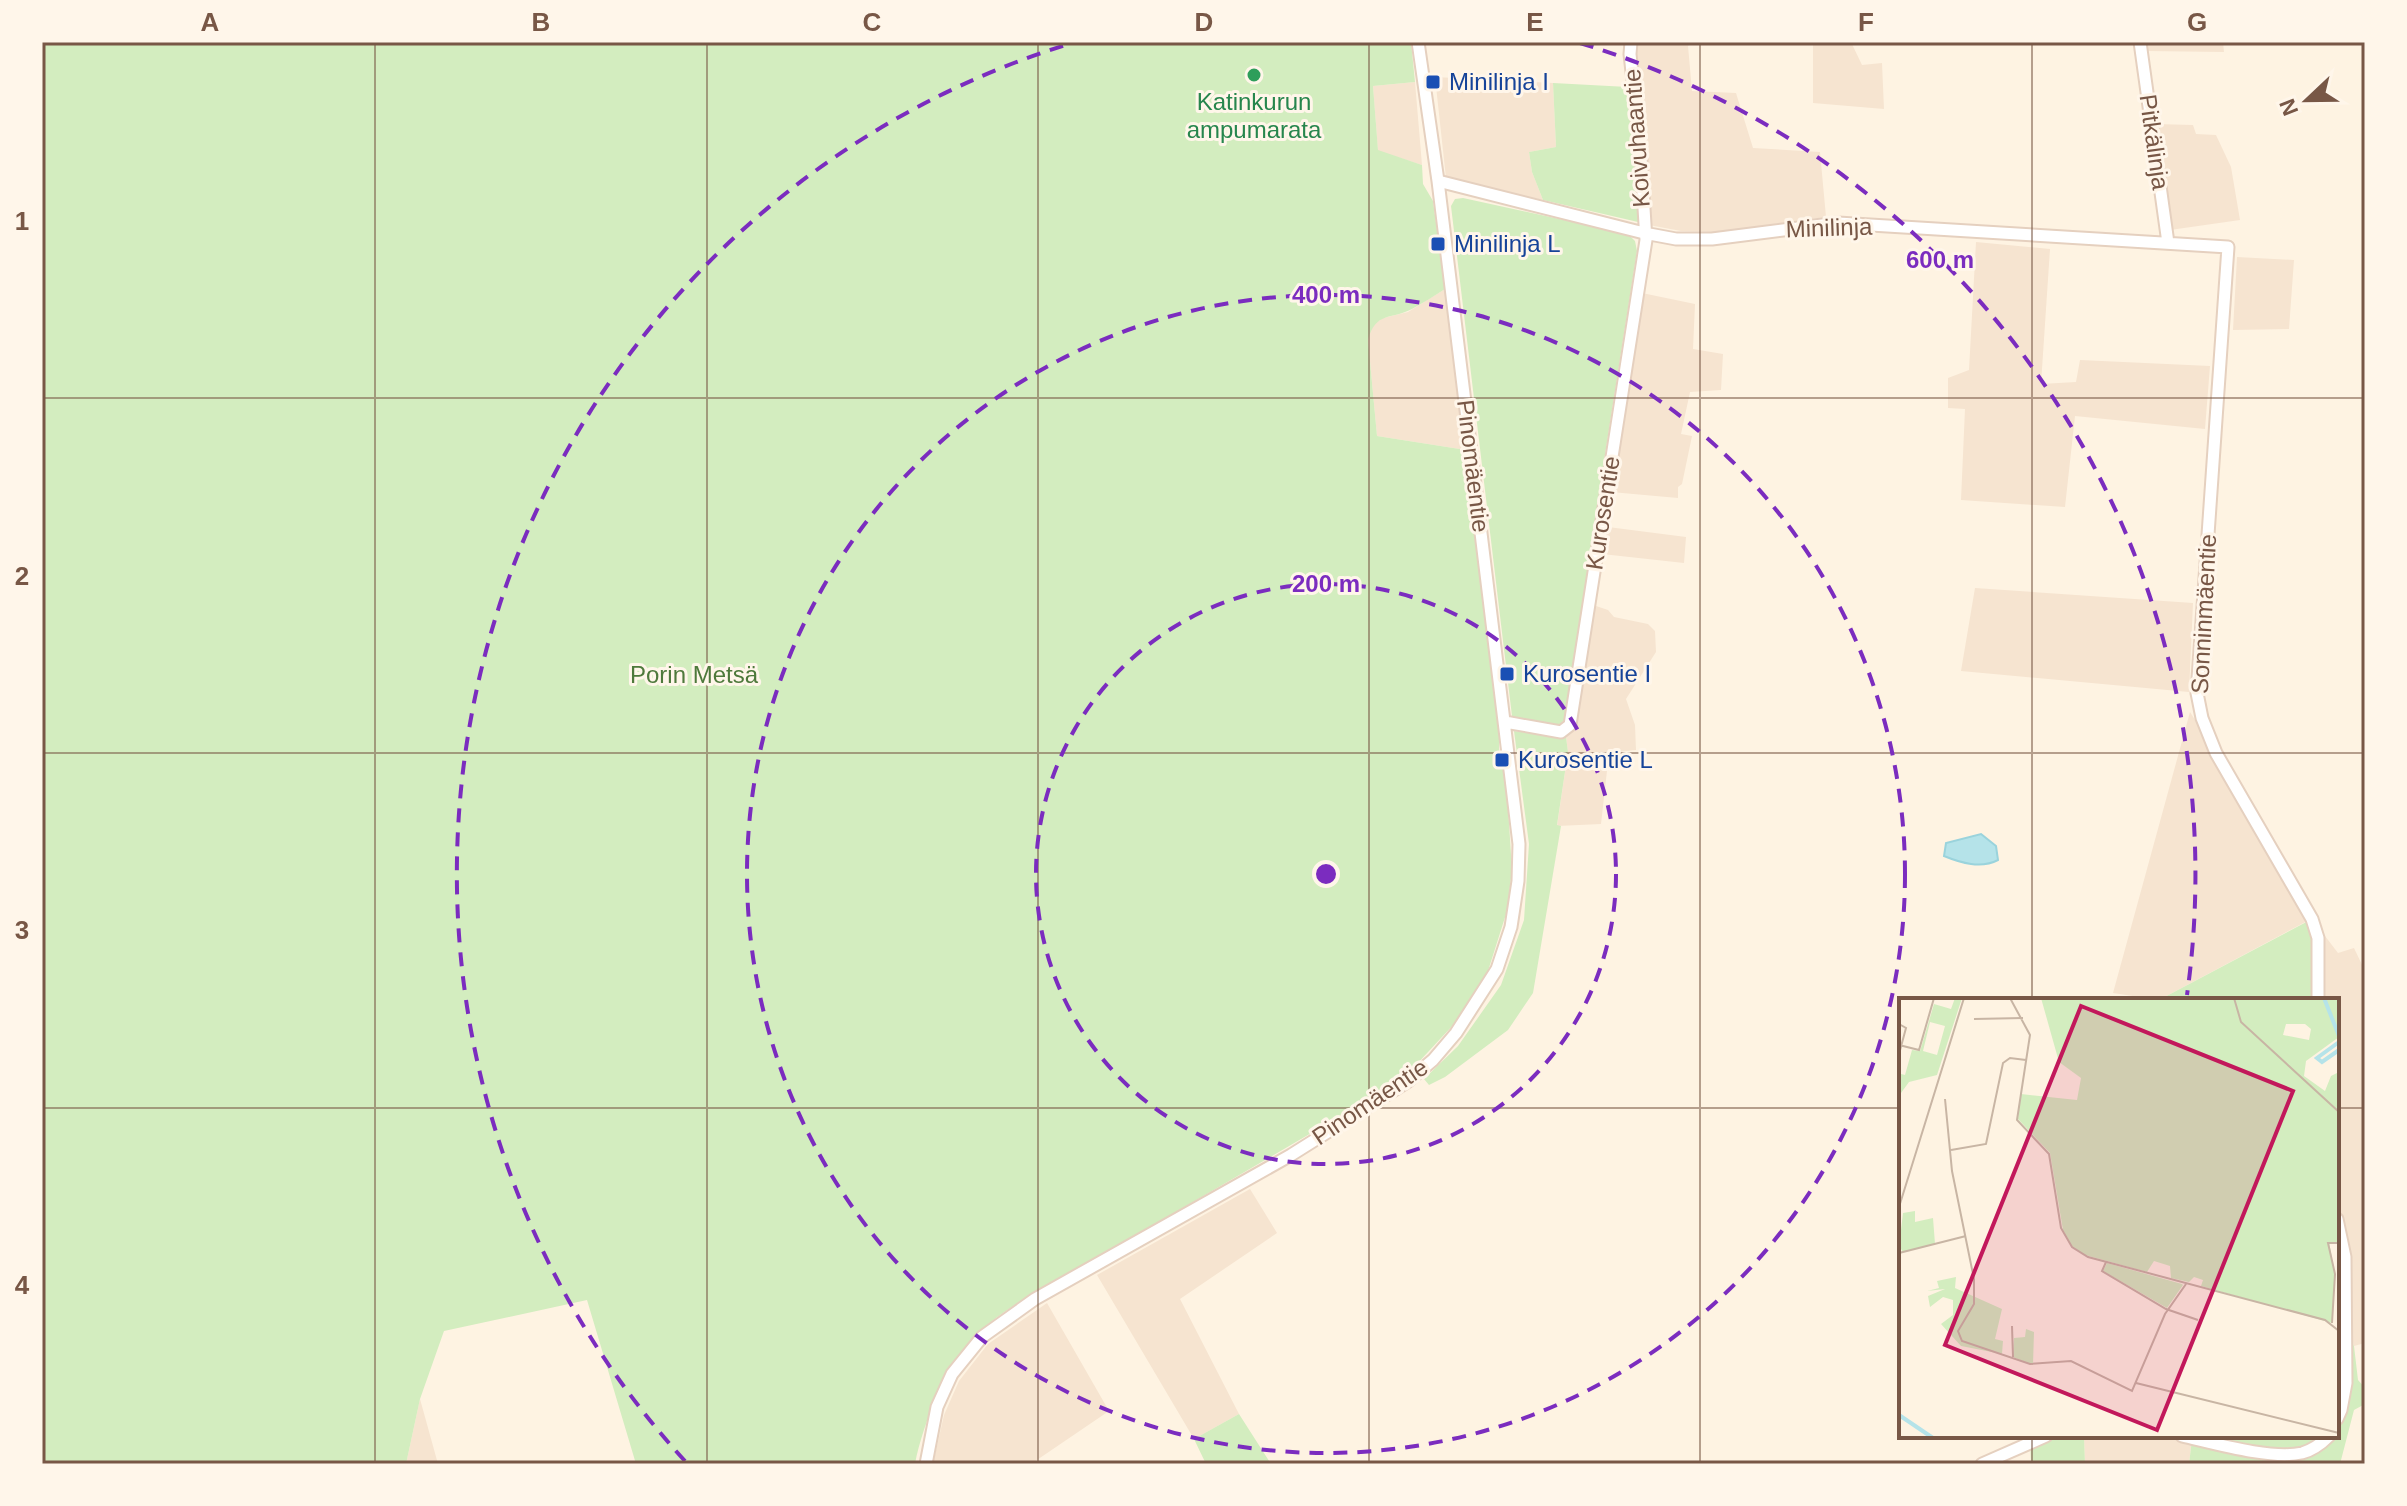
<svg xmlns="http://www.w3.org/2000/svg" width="2407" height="1506" font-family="Arial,sans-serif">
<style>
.residential{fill:#f6e4d0}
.green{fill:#d3edbf}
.water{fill:#b5e3e9;stroke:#9ad3dc;stroke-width:2}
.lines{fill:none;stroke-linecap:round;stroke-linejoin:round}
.minor-casing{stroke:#e5d0bf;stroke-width:15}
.minor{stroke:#fff;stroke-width:11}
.grid{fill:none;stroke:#785746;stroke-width:2;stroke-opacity:0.55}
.ring{fill:none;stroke:#7b2cbf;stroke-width:4;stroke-dasharray:14 10}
.leisure-dot{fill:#2e9e5b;stroke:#fff6ea;stroke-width:3}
.transit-dot{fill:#1a4fb4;stroke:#fff6ea;stroke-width:3}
.labels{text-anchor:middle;stroke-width:6;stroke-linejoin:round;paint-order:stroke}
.transit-label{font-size:24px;fill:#164399;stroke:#fff6ea;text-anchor:start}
.leisure-label{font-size:24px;fill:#27864d;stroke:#fff6ea}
.street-label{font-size:24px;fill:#785746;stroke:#fff6ea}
.park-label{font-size:24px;fill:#4e793b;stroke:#fff6ea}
.inset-river{fill:none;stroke:#b5e3e9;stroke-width:4}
.inset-road{fill:none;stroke:#c8b5a4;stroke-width:2}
.view{fill:#c2185b;fill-opacity:0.15;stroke:#c2185b;stroke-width:4}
.inset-edge{fill:none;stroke:#785746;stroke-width:4}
.centre{fill:#7b2cbf;stroke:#fff6ea;stroke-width:4}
.ring-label{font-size:24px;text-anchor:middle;font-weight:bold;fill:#7b2cbf;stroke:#fff6ea;stroke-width:6;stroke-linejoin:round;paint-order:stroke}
.neatline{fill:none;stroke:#785746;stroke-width:3}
.grid-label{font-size:26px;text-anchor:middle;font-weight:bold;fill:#785746}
</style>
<rect width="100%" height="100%" fill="#fef3e2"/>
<path class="residential" d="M1634,42h57l-3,4 4,45 44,2 17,55 67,4 6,65 -110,15 -35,-1 -32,-6 -4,-88z
M1813,42h38l11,23 20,-2 2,46 -71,-6z
M2145,42h78l1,10 -78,-1z
M1435,77l118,6 3,64 -27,5 3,20 11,28 -97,-22z
M1415,82l7,83 -44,-14 -5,-65z
M2155,124l38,1 3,9 20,1 15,32 9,53 -70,10z
M1976,242l74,7 -9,135 35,-2 4,-22 130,6 -5,63 -130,-13 -10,91 -104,-7 4,-91 -17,-1v-30l21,-8z
M2237,257l57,3 -5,69 -56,1z
M1445,289l21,161 -89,-14 -9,-96 4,-15 11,-7 25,-6z
M1642,293l53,11 -2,45 30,5 -2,36 -31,2 -9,42 11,2 -10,48 -4,3v11l-67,-6z
M1608,527l78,10 -2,26 -82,-9z
M1975,588l218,15 -4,89 -228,-21z
M1593,605l15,5 6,7 34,7 7,7 1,21 -30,47 9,26 1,25 -27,3 -8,71 -44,2 11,-74 -2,-15 6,-9z
M2190,712l26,41 96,166 26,34 16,-5 11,23v27l-2,2 2,4v339l-11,3 -8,-11 -9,-116v-219h-19l-7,-81 -152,81 -46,-7z
M1250,1189l27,44 -97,66 59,115 -45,25 -97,-164z
M1047,1303l62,108 -78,53h-98l11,-49 15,-34 29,-37z
M420,1399l18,65h-32z
M2084,1436h98l10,2 -3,26h-104z"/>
<path class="green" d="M42,42h1369l4,40 -42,4 5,64 44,15 1,19 10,17 12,88c-11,7 -22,14 -33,20 -21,11 -36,2 -44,31l9,96 89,14 33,277v22l7,27 6,94 -5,41 -19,60 -33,52 -40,43 -43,31c-87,52 -174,102 -262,153 -41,24 -98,51 -133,84 -30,29 -54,89 -62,130h-279l-49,-164 -143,31 -24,68 -14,65h-364z
M1553,83l75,4 8,60 2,75 -95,-22 -11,-28 -3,-20 27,-5z
M1463,198l165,36 7,7 2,10 -36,229 -34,238 -10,8 -42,-6 -3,-4 -61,-510 4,-7z
M1514,731l52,6 2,15 -11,73 4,1 -28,167 -25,37 -63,47 -16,8 -5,-6 34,-33 43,-61 23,-65 5,-76z
M2312,919l6,81h-159z
M2337,1219l9,116 8,11 4,34 7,8v16l-11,6 -14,54h-151l3,-25 -10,-3h155z
M1239,1414l32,50h-65l-12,-25z
M2030,1436h54l1,28h-54z"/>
<path class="water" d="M1981,834l15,12 2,14c-17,9 -37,3 -54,-4l2,-13z"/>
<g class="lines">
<g class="minor-casing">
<path id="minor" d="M2140,42l28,201
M1438,181l206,52 32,6h36l126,-16 390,24 -31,446 5,25 14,35 96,166 6,19v62
M1505,722l56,10 9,-7 76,-485 -6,-95 -10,-91 1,-12
M2337,1219l8,38 1,126 -5,27 -4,9
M2182,1436c31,7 90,24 120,17 11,-3 19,-9 27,-17
M926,1464l11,-57 15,-33 30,-37 53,-38 256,-144 116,-73 26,-22 23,-27 41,-64 14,-42 7,-46 1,-37 -81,-663 -20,-139
M1982,1464l64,-28"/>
</g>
<use href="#minor" class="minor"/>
</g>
<path class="grid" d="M375,42v1422M707,42v1422M1038,42v1422M1369,42v1422M1700,42v1422M2032,42v958M42,398h2323M42,753h2323M42,1108h1859M2337,1108h28M2032,1436v28"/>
<g class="ring">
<circle cx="1326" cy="874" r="290"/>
<circle cx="1326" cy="874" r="579"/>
<path d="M685 1461A869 869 0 0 1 1072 43M1580 43A869 869 0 0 1 2187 995"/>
</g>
<circle class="leisure-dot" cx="1254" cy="75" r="8"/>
<g class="transit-dot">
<rect x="1425" y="74" width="16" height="16" rx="4"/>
<rect x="1430" y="236" width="16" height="16" rx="4"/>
<rect x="1499" y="666" width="16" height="16" rx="4"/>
<rect x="1494" y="752" width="16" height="16" rx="4"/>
</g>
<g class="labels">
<g class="transit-label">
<text x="1449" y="90">Minilinja I</text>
<text x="1454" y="252">Minilinja L</text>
<text x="1523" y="682">Kurosentie I</text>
<text x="1518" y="768">Kurosentie L</text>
</g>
<g class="leisure-label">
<text x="1254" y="110">Katinkurun<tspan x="1254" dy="28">ampumarata</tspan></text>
</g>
<g class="street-label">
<text transform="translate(1637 138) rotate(-94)" y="8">Koivuhaantie</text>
<text transform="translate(2154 142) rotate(82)" y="8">Pitkälinja</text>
<text transform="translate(1829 228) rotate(-2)" y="8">Minilinja</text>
<text transform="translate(1473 466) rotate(83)" y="8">Pinomäentie</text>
<text transform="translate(1603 513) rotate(-81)" y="8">Kurosentie</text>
<text transform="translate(2204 614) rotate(-87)" y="8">Sonninmäentie</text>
<text transform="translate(1370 1102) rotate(-34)" y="8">Pinomäentie</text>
</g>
<g class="park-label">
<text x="694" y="683">Porin Metsä</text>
</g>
</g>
<g transform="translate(1899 998)">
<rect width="440" height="440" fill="#fef3e2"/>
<path d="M56,0h7l-25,77 -28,7 -8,11v-19l4,1 7,-25 8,1 14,-47 17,5zM31,24l15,4 -8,29 -14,-4zM142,0h298v39l-33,24 -2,15 21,15 6,-15 8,-4v171l-10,-1 6,33 -3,48 -131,-37 2,-6 -9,-3 -5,5 -18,-4 -1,-12 -16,-5 -7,11 -62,-17 -13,-9 -9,-16 -13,-77 -32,-34 3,-25 56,6 4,-22 -22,-16zM387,26h19l6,5 -2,11 -26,-5zM16,213v11l18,-4 2,26 -32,8 -4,-6 4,-33zM208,265l75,21 1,1 -16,23 -64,-37zM57,279l-1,11 47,21 -7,30 8,2 -1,13 -41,-8 -20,-22 12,-9v-15l-10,-3 -13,10 -2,-11 17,-7 -18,2 12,-3 -2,-7zM127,331l8,3 -1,33 -20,-8 1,-19 11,-1z" fill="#d3edbf" fill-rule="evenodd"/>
<path class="inset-river" d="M425,0l15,38M440,44l-22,16 5,4 17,-12M0,417l34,23"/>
<path class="inset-road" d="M111,0l20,37 -13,85 32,34 12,74 11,19 16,10 237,63 14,11M335,0l7,24 98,90M75,21l49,-1M0,26l7,4 -7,26M0,47l20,5 15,-52M46,101l7,72 22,108v25l-16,27 4,10 68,23 41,-3 61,30 33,-77 21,-30M52,152l35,-6 17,-81 7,-5 16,2M0,209l65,-209M0,255l67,-17M207,264l-4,9 64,38 32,11M433,325l3,-49 -7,-31h11M113,328l1,31M237,385l203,50"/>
<path class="view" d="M182,8l212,85 -136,339 -212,-85z"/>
<rect width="440" height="440" class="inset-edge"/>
</g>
<circle cx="1326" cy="874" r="12" class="centre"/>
<g class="ring-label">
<text x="1940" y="268">600 m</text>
<text x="1326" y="303">400 m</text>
<text x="1326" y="592">200 m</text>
</g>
<rect width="2407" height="1506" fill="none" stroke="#fff6ea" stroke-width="88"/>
<g transform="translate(2307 100) rotate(248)" stroke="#fff6ea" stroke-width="6" paint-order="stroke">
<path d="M0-6L14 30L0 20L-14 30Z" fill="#785746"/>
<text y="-12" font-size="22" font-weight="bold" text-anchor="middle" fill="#785746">N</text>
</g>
<rect x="44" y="44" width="2319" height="1418" class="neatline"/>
<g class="grid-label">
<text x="210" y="31">A</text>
<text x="541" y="31">B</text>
<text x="872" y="31">C</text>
<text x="1204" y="31">D</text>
<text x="1535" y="31">E</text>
<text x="1866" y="31">F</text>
<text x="2197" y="31">G</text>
<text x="22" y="230">1</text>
<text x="22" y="585">2</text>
<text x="22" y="939">3</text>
<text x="22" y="1294">4</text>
</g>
</svg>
